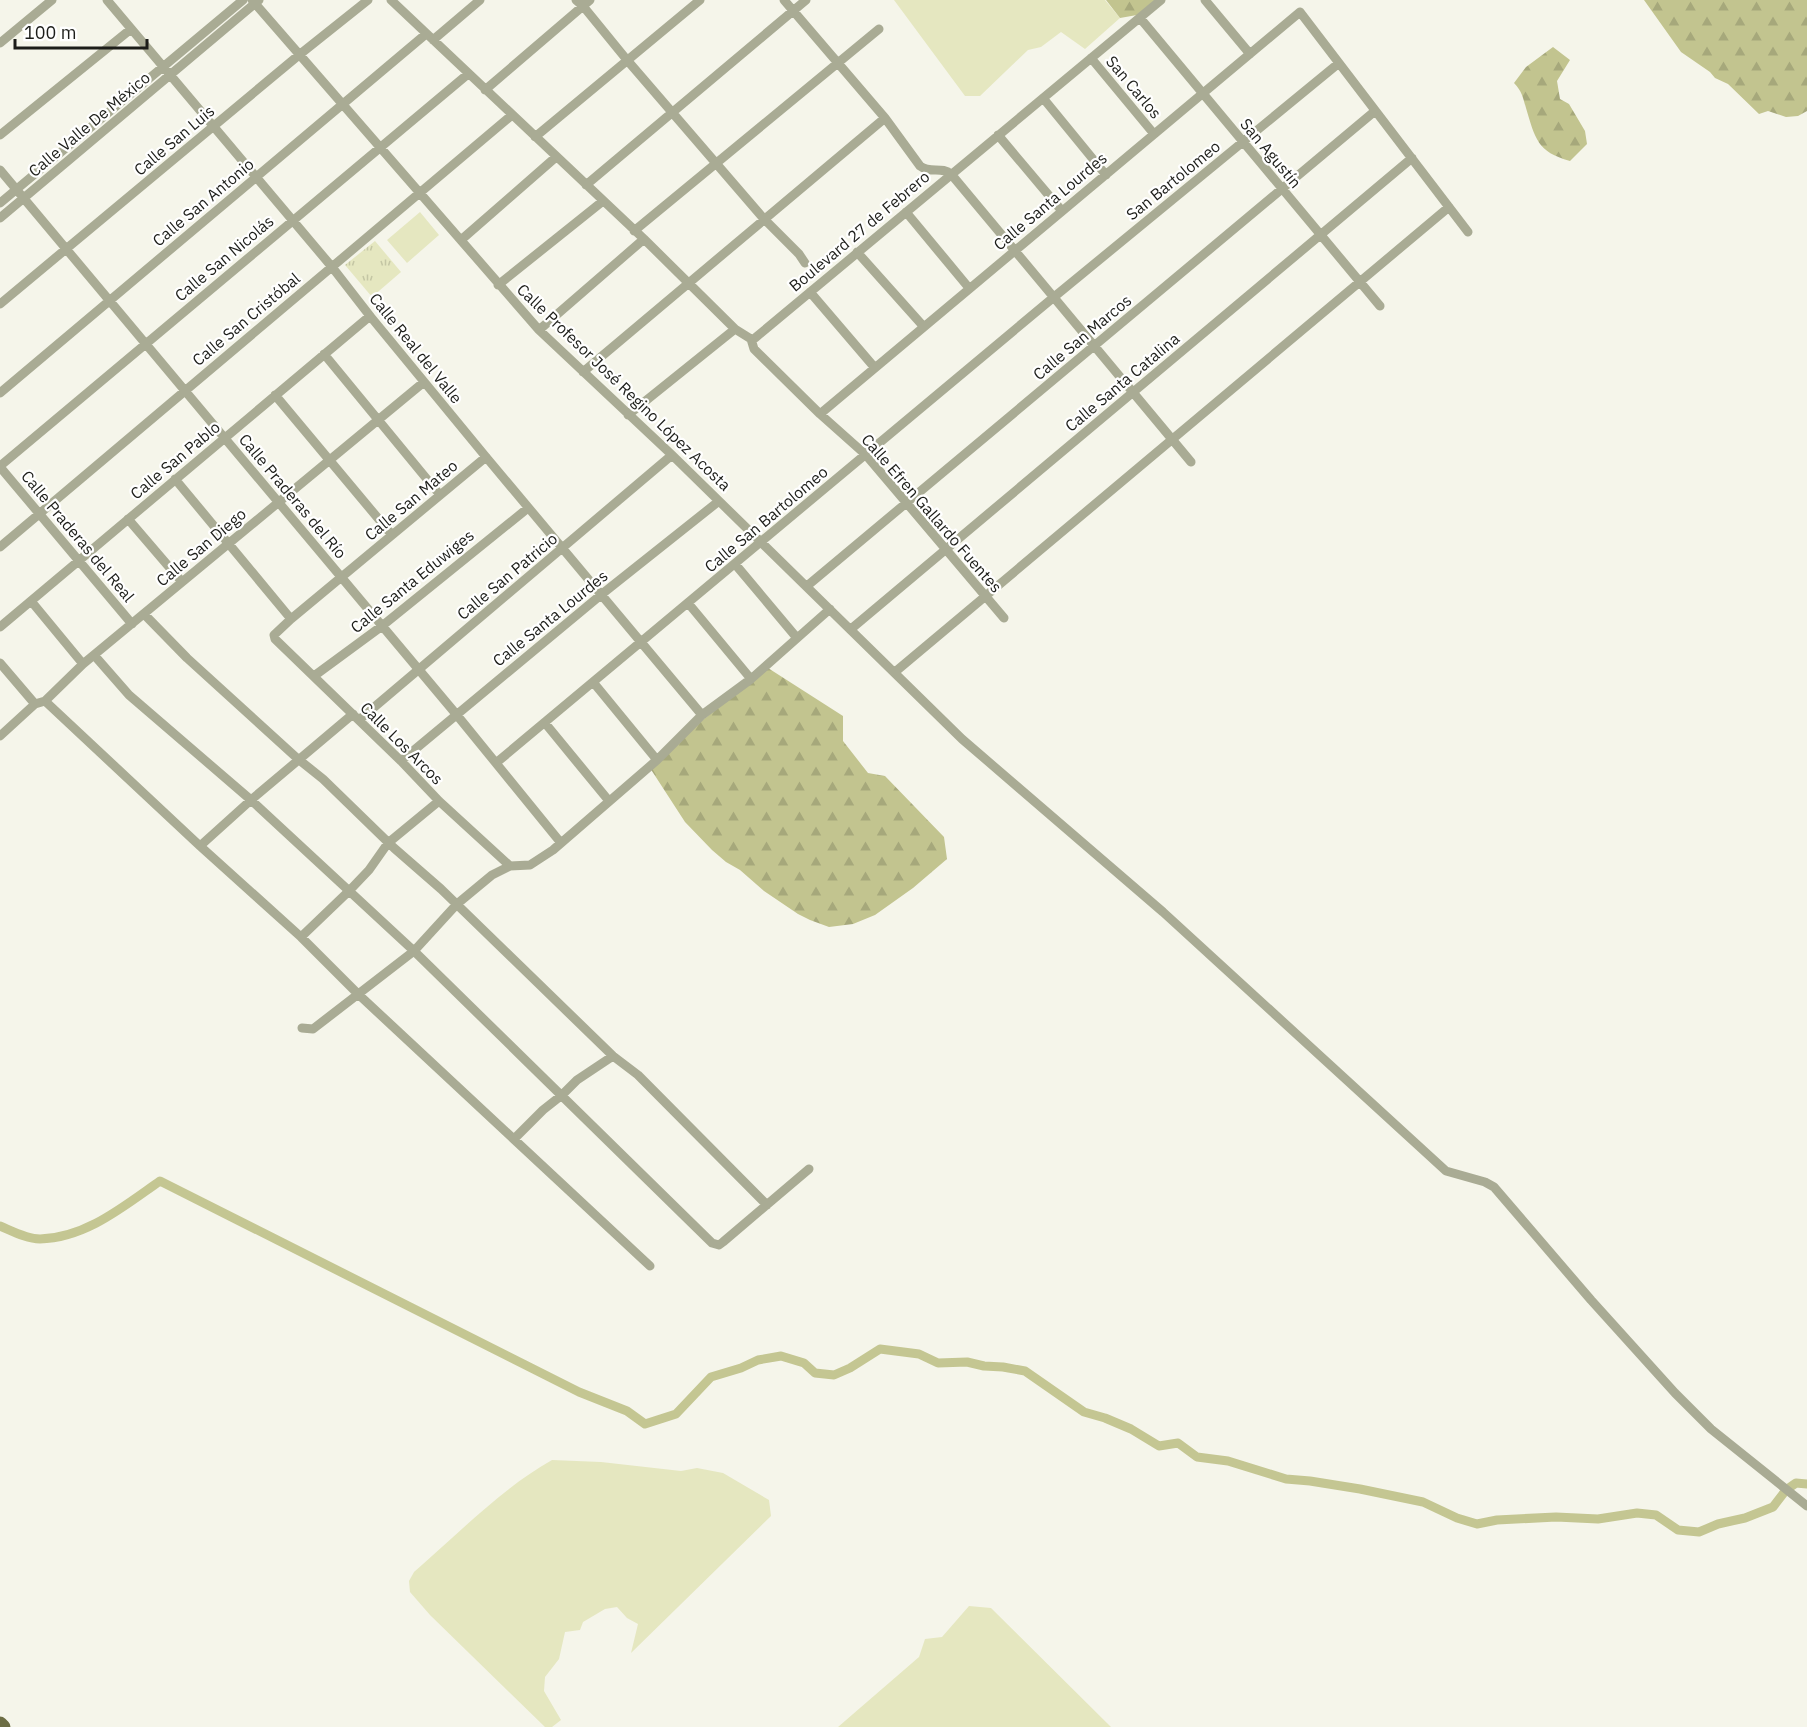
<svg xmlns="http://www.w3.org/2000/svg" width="1807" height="1727" font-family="'IBM Plex Sans',sans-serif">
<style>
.grass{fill:#e5e7c0}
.forest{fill:url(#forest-firs)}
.park{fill:url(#park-tufts)}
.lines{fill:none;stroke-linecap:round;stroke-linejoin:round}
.canal{stroke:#c4c692;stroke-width:9}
.street{stroke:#a9ab94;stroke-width:9}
.primary{stroke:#6c6d44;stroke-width:15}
.labels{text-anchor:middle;stroke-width:4.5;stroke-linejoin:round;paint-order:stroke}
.street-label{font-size:16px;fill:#1c1d19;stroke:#fff}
</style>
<defs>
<pattern id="forest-firs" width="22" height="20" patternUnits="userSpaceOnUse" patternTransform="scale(1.5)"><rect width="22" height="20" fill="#c2c48f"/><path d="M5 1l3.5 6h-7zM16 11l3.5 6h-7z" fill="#a6a87b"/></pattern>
<pattern id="park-tufts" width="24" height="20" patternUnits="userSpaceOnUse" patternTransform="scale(1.5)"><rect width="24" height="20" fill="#e5e7c0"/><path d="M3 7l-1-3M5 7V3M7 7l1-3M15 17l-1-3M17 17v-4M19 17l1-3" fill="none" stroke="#c4c6a4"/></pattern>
</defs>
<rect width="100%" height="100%" fill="#f5f5ea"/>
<path class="grass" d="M894,0h211l15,18 -35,31 -24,-17 -20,15 -13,3 -48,46h-15z
M420,212l19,23 -32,28 -20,-23z
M552,1460l49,2 80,9 16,-3 26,5 46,27 2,16 -140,137 7,-29 -11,-6 -10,-11 -12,2 -22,13 -3,8 -15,2 -6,27 -14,18 -1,14 17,29 -9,7h-7l-115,-112 -20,-23 -1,-11 5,-9c44,-38 88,-84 138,-112z
M969,1606l22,2 120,119h-273l81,-70 6,-18 17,-2z"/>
<path class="forest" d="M1106,0h49l-18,15 -17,3z
M1644,0h163v111l-9,5 -12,1 -18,-6 -9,3 -31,-30 -13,-6 -5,-6 -29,-20z
M1553,47l17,13 -13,21 3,18 9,5 16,27 2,13 -17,17c-33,-9 -35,-23 -44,-53 -3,-10 -4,-17 -12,-25l12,-16z
M768,668l75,48v25l25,32 17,3 59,61 3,22 -34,29 -38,27 -22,9 -24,3 -19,-7 -12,-6 -34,-23 -24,-21 -14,-8 -14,-12 -27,-28 -35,-54 5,-10z"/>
<path class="park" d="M375,241l26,31 -29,25 -27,-32z"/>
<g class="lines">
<path class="canal" d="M0,1226c12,5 27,13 40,13 46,-1 84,-33 120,-58l419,211 48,19 18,13 31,-10 35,-37 30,-9 17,-8 23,-4 23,7 11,10 19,2 16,-7 30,-19 39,5 19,9 29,-1 17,4 19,1 22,4 59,41 21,6 26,11 28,17 19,-3 19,14 31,4 58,18 24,2 50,8 63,13 34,16 20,6 20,-4 59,-3 42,2 39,-6 19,2 22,15 21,2 19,-8 27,-6 28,-11 13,-17 10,-7 11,1"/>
<path class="street" d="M107,0l225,267 38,49 116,141 216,258
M252,0l287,330 133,125 290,284 201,173 283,259 39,11 9,5 97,113 84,93 36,36 96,77
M391,0l253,239 91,90 16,10 3,10 66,65 46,41 138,163
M576,0l7,6 44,54 137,159 35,35 6,9
M784,0l101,118 35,48c10,8 22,0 31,8l240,288
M1205,0l45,54
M1140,18l240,288
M433,40l47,-40
M0,43l52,-43
M1091,58l63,76
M485,90l105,-90
M1043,98l63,77
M0,135l131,-106
M998,135l64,76
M535,137l165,-137
M0,170l456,544 105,129
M586,185l220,-185
M0,203l243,-203
M906,212l63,76
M0,218l259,-218
M634,231l245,-202
M461,240l95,-83
M857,252l67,75
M498,285l105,-84
M810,292l65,76
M0,304l299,-249 69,-55
M539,330l105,-91
M751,339l4,-1 406,-338
M324,354l116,141
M583,372l302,-254
M0,393l426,-359
M275,395l117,140
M820,414l480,-402 168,220
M628,415l107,-86
M486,457l-195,162 -17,16 1,4 126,122 38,40 71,65
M0,466l468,-392
M0,467l132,157
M175,479l116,140
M128,519l54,63
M0,547l512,-432
M735,564l62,74
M807,586l568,-475
M31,601l52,63
M688,603l63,76
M144,614l43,44 111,101 25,20 71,69 47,41 172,167 25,19 129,130
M0,627l370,-311
M851,629l561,-471
M94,655l35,40 122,105 163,151 298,292 7,2 4,-3 86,-73
M0,663l35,41
M895,672l554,-465
M314,676l68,-50 146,-118
M593,682l64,78
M45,701l155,145 101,91 57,57 292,272
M359,720l313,-265
M545,723l64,78
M0,736l35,-32 10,-3 38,-37 341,-282
M401,761l201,-167 117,-93
M496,763l558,-466 285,-234
M200,846l51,-46 102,-86
M301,937l48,-46 20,-21 19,-27 51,-42
M302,1028l11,1 101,-78 43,-47 35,-29 18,-9 20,-1 23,-15 104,-90 45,-45 49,-36 79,-70
M514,1139l29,-29 19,-15 15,-15 36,-24"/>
<path class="primary" d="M0,1724l3,3"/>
</g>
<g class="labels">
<g class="street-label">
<text transform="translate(1134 87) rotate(50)" y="6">San Carlos</text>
<text transform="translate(89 124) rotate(-40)" y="6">Calle Valle De México</text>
<text transform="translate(174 140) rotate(-40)" y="6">Calle San Luis</text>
<text transform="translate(1271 153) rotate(50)" y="6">San Agustín</text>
<text transform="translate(1173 180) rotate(-39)" y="6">San Bartolomeo</text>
<text transform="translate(1050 201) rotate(-40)" y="6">Calle Santa Lourdes</text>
<text transform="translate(203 202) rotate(-40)" y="6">Calle San Antonio</text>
<text transform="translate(859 231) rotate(-40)" y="6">Boulevard 27 de Febrero</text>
<text transform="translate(224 258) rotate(-40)" y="6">Calle San Nicolás</text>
<text transform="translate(246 319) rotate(-40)" y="6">Calle San Cristóbal</text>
<text transform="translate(1082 337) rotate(-40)" y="6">Calle San Marcos</text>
<text transform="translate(416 348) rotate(51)" y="6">Calle Real del Valle</text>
<text transform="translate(1122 382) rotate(-40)" y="6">Calle Santa Catalina</text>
<text transform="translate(624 387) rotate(44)" y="6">Calle Profesor José Regino López Acosta</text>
<text transform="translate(175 460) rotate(-40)" y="6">Calle San Pablo</text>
<text transform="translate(293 496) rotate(50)" y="6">Calle Praderas del Río</text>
<text transform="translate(411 500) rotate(-40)" y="6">Calle San Mateo</text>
<text transform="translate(932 513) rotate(49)" y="6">Calle Efren Gallardo Fuentes</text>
<text transform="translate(766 519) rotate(-40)" y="6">Calle San Bartolomeo</text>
<text transform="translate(78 536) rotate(50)" y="6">Calle Praderas del Real</text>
<text transform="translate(201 547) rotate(-40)" y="6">Calle San Diego</text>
<text transform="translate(507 576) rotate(-40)" y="6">Calle San Patricio</text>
<text transform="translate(412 581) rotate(-39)" y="6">Calle Santa Eduwiges</text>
<text transform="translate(550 618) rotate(-39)" y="6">Calle Santa Lourdes</text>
<text transform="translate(402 743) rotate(45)" y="6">Calle Los Arcos</text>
</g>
</g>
<path d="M15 39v9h132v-9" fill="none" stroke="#1c1d19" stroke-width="3"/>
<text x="24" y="39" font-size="18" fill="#1c1d19" stroke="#ffffff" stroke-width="4.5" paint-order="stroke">100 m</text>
</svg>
